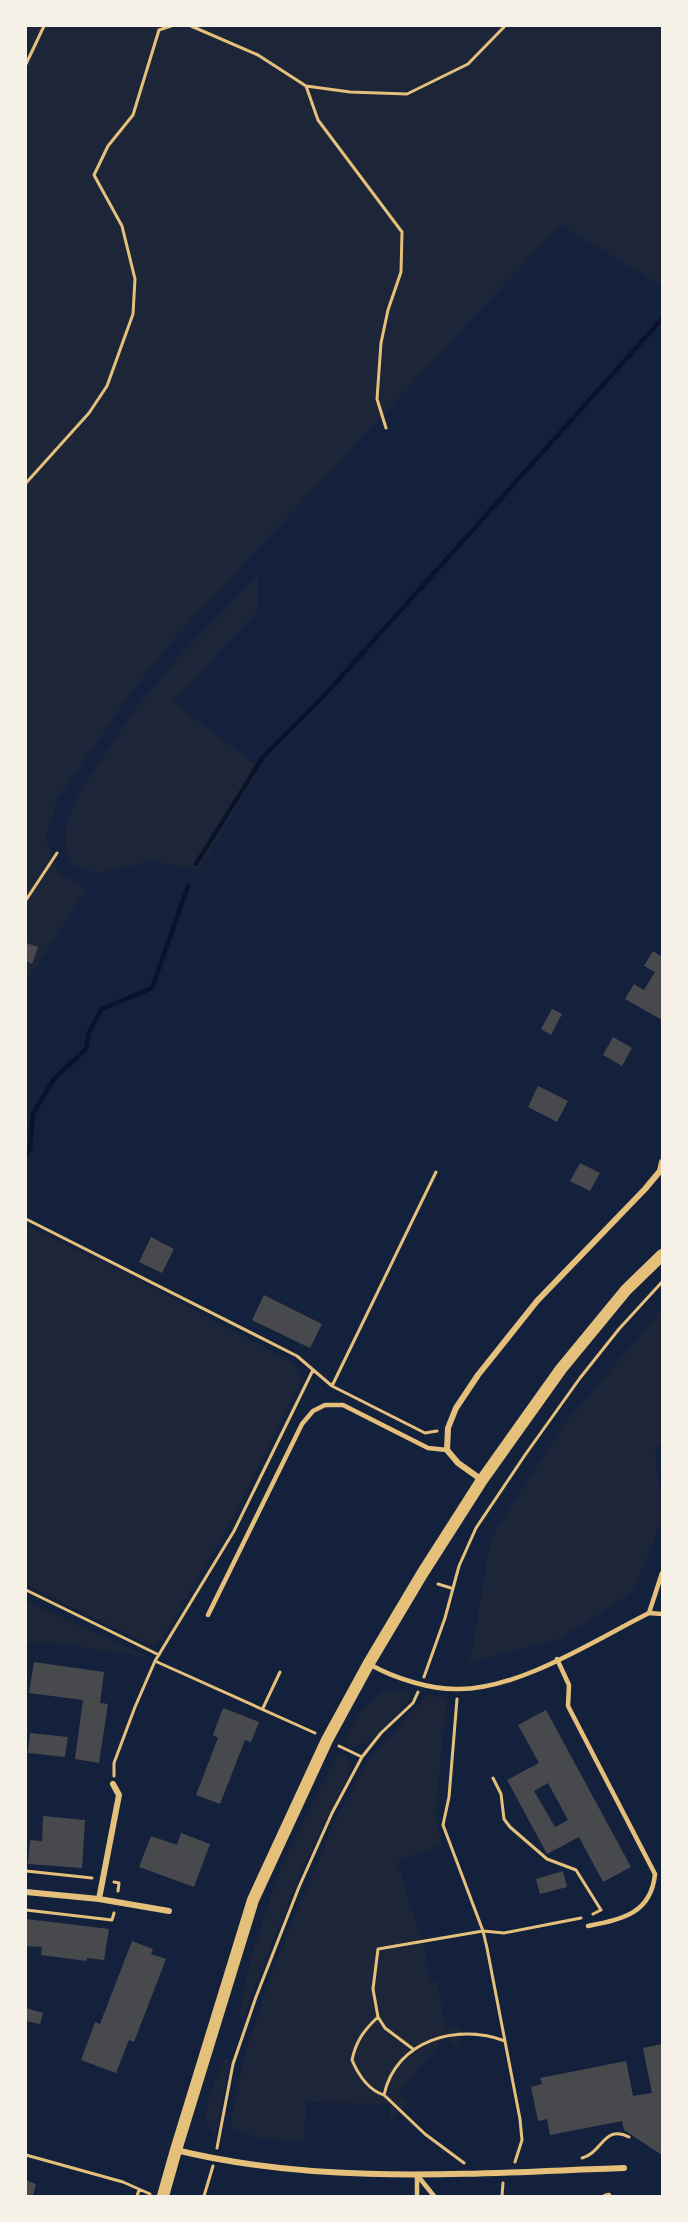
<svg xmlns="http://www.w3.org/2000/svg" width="688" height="2222" font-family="Literata,serif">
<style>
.green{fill:#1d2539}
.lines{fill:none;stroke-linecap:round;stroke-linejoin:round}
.stream{stroke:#0b132b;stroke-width:4.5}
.building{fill:#48494c;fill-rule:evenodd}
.path{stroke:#e5c07b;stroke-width:3}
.service{stroke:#e5c07b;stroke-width:4.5}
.minor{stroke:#e5c07b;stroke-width:6}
.secondary{stroke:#e5c07b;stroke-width:12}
</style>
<rect width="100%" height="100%" fill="#14213d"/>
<path class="green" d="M26,26h636v260l-102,-61 -387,415 -46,58 -70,102 -11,39 13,34 27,16 -60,93z
M259,574l-2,38 -84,90 87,66 -61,102 -46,-9 -55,12 -25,-8 -8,-16 2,-28 16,-35 53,-78 46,-55z
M26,1225l97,47 170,90 9,16 -69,141 -68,115 -12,13 -127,-63z
M662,1310v132l-7,6 7,73 -29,70 -73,48 -90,24 21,-125 73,-114z
M26,1601l125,57 -103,-16 -22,2z
M388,1689l21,3 -1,9 -5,6 -33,34 -16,6 -10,-6c14,-27 18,-35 44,-52z
M428,1694l19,5 -12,117 7,28 -45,18 29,91 3,25 8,5 9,45 15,-2v13l-4,8 -12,-9 -47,55 10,9 -16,18 -2,-1v-15l-84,-2 -2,40c-21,-2 -58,-2 -74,-17l14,-66 28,-87 63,-151 35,-63z
M339,1751l8,5 5,11 -49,100 -54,133 -5,18 -5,-2 12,-57 28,-88z
M225,2058l5,2 -15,74c-3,-3 -6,-7 -8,-12 -4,-16 11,-49 18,-64z"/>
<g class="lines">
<path class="stream" d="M196,864l67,-107 60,-60 339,-378
M26,1154l4,-4 3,-36 21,-35 32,-30 3,-17 13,-23 50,-21 36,-102"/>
</g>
<path class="building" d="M26,943l12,4 -6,17 -6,-3z
M653,951l9,6v63l-37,-21 9,-15 10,6 11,-18 -11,-6z
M552,1009l10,5 -11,21 -10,-6z
M613,1037l19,11 -10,18 -19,-11z
M538,1086l30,15 -11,21 -29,-15z
M580,1163l20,10 -10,18 -20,-10z
M151,1237l23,12 -12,24 -23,-11z
M264,1295l58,29 -12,24 -58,-28z
M34,1662l70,10 -4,31 8,1 -9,59 -24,-4 8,-59 -54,-7z
M223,1708l36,14 -8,20 -6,-2 -25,64 -24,-9 22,-57 -5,-3z
M546,1710l85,157 -28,15 -24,-45 -32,17 -40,-74 32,-17 -21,-38zM548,1783l20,37 -13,7 -21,-36z
M30,1733l38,4 -3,20 -37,-4z
M43,1816l42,4 -3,48 -54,-4 2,-24 12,1z
M181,1833l29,11 -16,43 -55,-20 12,-31 26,9z
M563,1871l4,16 -27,7 -4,-15z
M26,1919l83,10 -5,31 -17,-2v3l-46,-6 1,-8 -16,-1z
M132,1941l21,8 -2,5 15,5 -32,83 -5,-2 -13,33 -35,-13 14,-38 5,2z
M26,2008l17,5 -3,11 -14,-3z
M662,2044v111l-38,-25 -2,-9 -72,14 -3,-16 -9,2 -7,-34 11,-3 -2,-6 86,-17 7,35 19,-3 -9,-45z
M26,2180l10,4 -3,12h-7z"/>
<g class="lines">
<path class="path" d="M191,26l67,29 48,31 44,6 57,2 61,-30 37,-38
M26,64l18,-38
M306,86l12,34 84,112 -1,40 -13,38 -7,33 -4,56 9,29
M26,483l63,-70 18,-27 26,-72 2,-35 -13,-53 -28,-51 14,-29 25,-31 26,-85 12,-4
M26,900l31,-47
M26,1219l271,137 35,30 93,47 12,-2
M332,1386l104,-214
M438,1584l13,4
M26,1590l133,65
M155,1661l160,72
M424,1677l21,-59 14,-52 17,-38 49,-73 55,-77 39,-49 43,-47
M457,1699l-8,98 -6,28 40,106 4,17 33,171 2,21 -7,22
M263,1708l17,-36
M339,1746l23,11
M114,1776v-13l21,-56 20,-46 79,-130 79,-161
M493,1778l8,16 3,25 6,8 37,32 29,11 25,40
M26,1871l66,7
M114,1882l5,1 -1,8
M26,1910l86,10 2,-7
M593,1914l8,-4
M378,2017l7,11 28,21
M384,2095c12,-55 73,-72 121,-54
M217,2148l16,-84 23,-67 43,-110 33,-74 30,-56 19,-24 32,-30 5,-11
M26,2155l97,27 27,12
M582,2158c20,-5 22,-34 47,-21
M464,2163l-39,-29 -41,-39c-16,-5 -26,-21 -32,-35 4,-19 12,-30 26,-43l-5,-28 5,-40 105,-18 21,2 77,-15
M137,2196l2,-6
M204,2196l9,-30
M502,2196l1,-13"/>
<path class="service" d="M649,1613l13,1
M208,1615l94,-191 11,-13 12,-6h18l85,43 19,2
M557,1659l12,26 -1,21 87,168c-4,40 -33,45 -67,52
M371,1665c23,13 60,25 88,24 61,0 136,-49 190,-76l13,-40
M417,2175l17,21
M417,2175v21
M605,2196l4,-1"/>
<path class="minor" d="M482,1480l-24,-17 -11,-13 1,-22 8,-20 22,-33 59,-74 108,-112 15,-18 2,-9
M26,1892l73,7 70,12
M99,1899l20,-104 -6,-11
M176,2150c146,36 299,23 448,18"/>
<path class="secondary" d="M163,2196l13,-46 77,-250 74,-160 42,-77 53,-89 60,-94 79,-111 65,-79 36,-35"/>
</g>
<rect width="688" height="2222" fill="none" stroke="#f6f1e7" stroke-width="54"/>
</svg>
